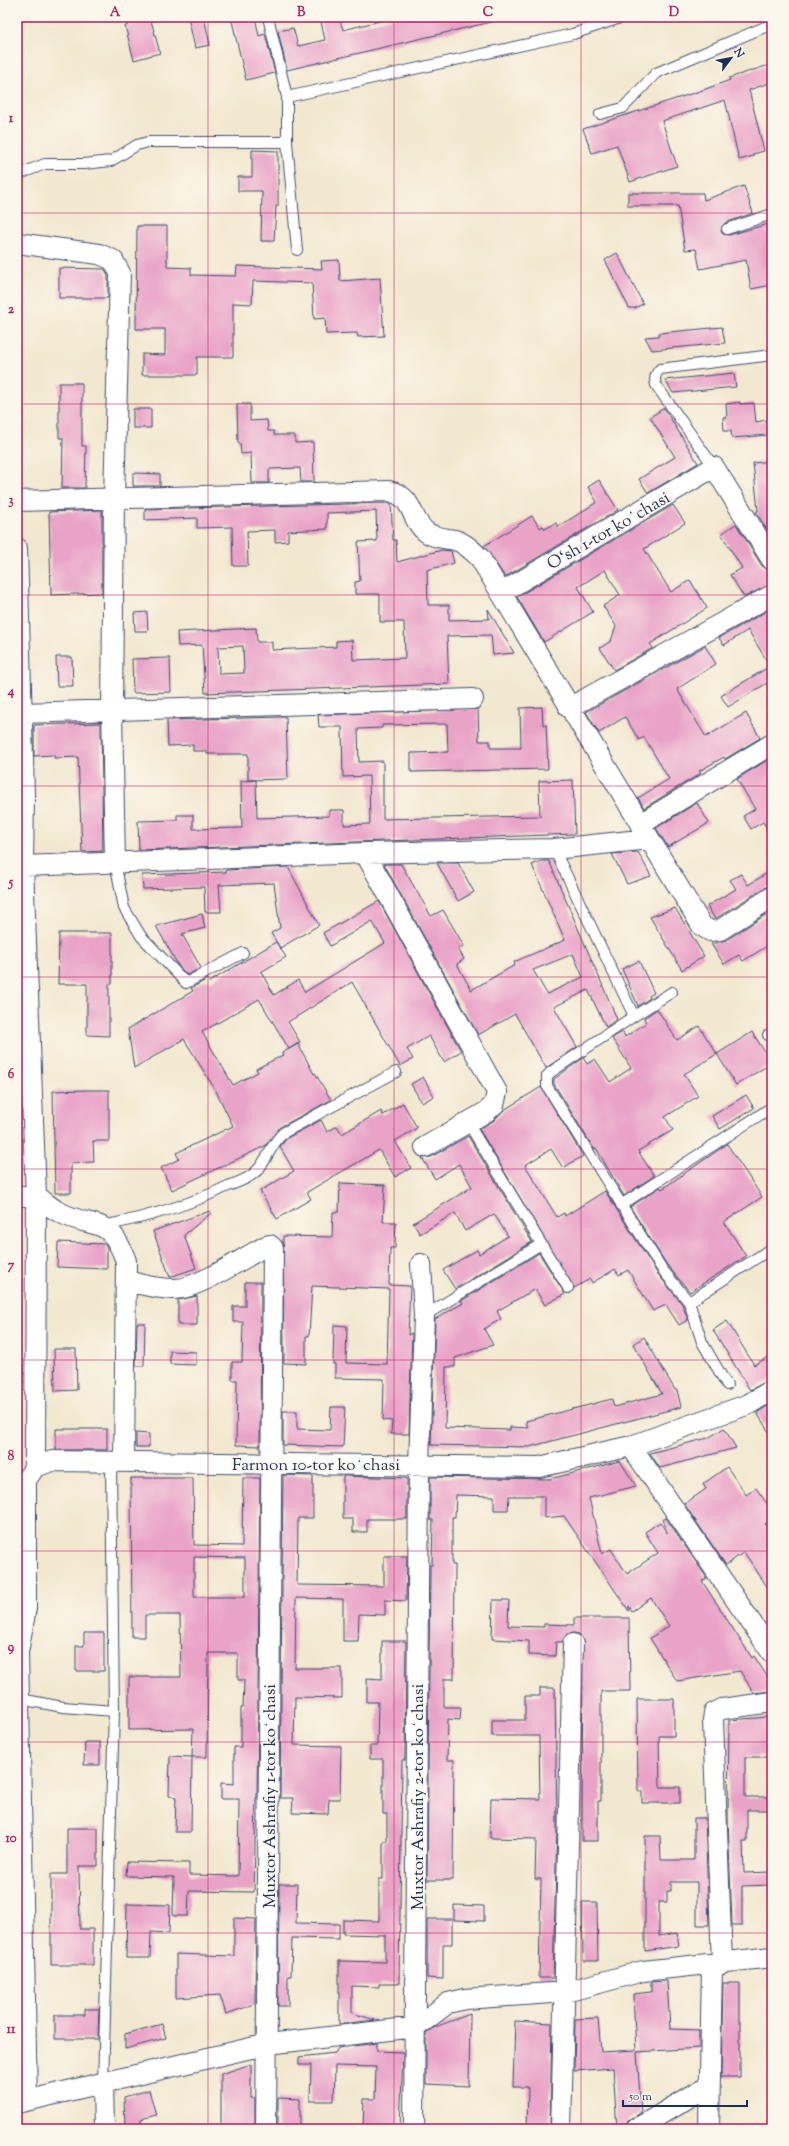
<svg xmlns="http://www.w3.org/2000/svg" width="789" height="2146" font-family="'Sorts Mill Goudy',serif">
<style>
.building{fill:#e9a3c7;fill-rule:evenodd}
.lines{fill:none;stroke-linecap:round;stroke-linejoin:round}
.lane-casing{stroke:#3b4b6f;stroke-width:12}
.street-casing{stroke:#3b4b6f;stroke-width:22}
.lane{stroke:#fff;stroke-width:10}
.street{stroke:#fff;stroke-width:20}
.grid{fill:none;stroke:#c2185b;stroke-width:1;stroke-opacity:0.55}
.labels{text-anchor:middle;stroke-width:3.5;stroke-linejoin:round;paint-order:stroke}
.street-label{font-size:17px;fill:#1b2f5e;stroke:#fbf7ec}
.neatline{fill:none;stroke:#c2185b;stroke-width:1.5}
.grid-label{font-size:13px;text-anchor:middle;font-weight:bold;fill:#c2185b}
</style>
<rect width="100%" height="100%" fill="#fbf7ec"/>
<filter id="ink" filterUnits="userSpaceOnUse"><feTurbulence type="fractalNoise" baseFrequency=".025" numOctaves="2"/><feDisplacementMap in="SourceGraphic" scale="8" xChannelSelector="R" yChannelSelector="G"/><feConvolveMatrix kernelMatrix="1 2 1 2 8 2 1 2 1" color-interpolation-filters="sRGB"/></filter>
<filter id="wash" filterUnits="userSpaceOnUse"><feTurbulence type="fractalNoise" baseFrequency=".012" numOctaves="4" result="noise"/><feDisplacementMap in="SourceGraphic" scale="16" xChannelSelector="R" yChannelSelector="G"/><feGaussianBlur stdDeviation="0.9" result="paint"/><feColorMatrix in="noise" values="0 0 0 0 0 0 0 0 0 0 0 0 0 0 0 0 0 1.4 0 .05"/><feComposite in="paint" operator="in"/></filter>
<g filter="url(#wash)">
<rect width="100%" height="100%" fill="#f2e8cf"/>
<g id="blocks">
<path class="building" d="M126,17h24l10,36 -26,7 -9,-34 3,-1z
M188,17h16l6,28 -15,3z
M231,17h24l4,19 6,-2 10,39 -29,7z
M320,17h19l4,13 53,-13h95v5l-204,48 -9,-39 15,-3 5,18 27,-6z
M772,64v18l-23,8 15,61 -11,3v2l-14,4 -14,-60 -63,21 15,45 -47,16 -13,-37 -25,8 -9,-24 120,-39 27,-10 -1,-2z
M252,150l26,1v55h-2l-2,35h-13l1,-50h-24v-14h14z
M744,186l9,27 -28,10 -4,8 2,3 6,1 43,-12v62l-21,4 -5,-29 -46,9 -4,-20 -11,1 -7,-44h-50v-13h75l1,7z
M137,226h30v41l24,1v7l45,1 1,-10 85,3 -1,-8 18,-1 1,21 40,-3 4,58 -26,1 -1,-4 -31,1 -1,-16 -11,1 -2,-36 -59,-2 -1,23 -19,-1v54h-36v18h-55v-21l23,1v-26h-29z
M617,253l26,51 -8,4h-6l-24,-48z
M59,268l46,1 3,7v22h-49z
M722,327l3,16 -73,7 -7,-13 14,-1v-3z
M734,373l2,14 -63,6 -8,-13z
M59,383h23v63h4l-1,42h-23l1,-50h-4z
M740,402v2l14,-1 2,19 11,-2 1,15 -36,3 -1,-7h-7l-1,-14h4l-1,-13z
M237,404h13v17l17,-1 1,11h6v4h21v8l18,-1 1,40h-13l-1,-14 -31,1v14h-17l-1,-30 -10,1 -1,-11h-2z
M664,408l34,55 -50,30 -9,-14 36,-22 -25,-40z
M133,409h18v19h-18z
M772,461v77l-16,-26 2,-1 -5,-48z
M133,473l27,1v12h-27z
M599,480l19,30 -113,67 -21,-31 48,-30 8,12 3,-2 2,3 11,-6 2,4 39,-25 -9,-15z
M387,503l4,1 2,36h3l1,22 45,-12 9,1 3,12 -27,7 1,35h21v15l40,-1 -1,-10 26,44 -21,2 -2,-20 -44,1 2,48 -244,9 -3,-48 -24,1 -1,-14 79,-4 1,14h15v8l64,-3v-6l16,-1 1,20 52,-2 -1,-36h-24v-28h-25v-12l5,-1 -2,-39 19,-1 -1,-30 -49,2v16l-39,2v10l-13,1v-12l-28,1 1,35h-15l-1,-39 -35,1v-10l-52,2v-11zM243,646l1,27 -25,1 -1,-27z
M673,505l12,18 -41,26 27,43 19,-12 17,28 -57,36 3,4 -39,22 -14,-22 11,-7 5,-15 -13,-20 17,-11 -15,-25 -27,17 15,25 -49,30 -27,-45z
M102,510v83l-51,2 -2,-83z
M736,524l26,42 10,5v13l-28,13 -14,-22 12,-7 -21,-34z
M772,608v72l-44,27 -7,-11 49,-30 -22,-36 -24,15 -5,-7z
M147,612l1,19h-13l-1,-18z
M705,646l11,18 -39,25 29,48 40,-24 14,25 -35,21 -1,-2 -25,14 2,2 -57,35 -6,-10 31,-19 -25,-42 -5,3 -14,-23 -26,16 -13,-21z
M56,657h16l1,29h-16z
M170,658l1,34 -38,1 -1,-34z
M542,707l1,18h3l2,44 -137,3v-19l37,-1 -1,-28 -65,1v3l-24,1 1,33 24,-1v58l157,-3 -1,-35 34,-1 2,54 -436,16 -1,-29 39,-1v-5h16v14l49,-1 -1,-47 15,-1 1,38 72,-2v-6h15v15l26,-1 -1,-48 -26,1 -1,-50h-23l-1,-12 160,-6 1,32h11v7h31l-1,-40z
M286,717l2,62 -40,1v-26h-41v-3h-14v-6l-25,1 -1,-26z
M101,723l2,128 -21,1 -4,-95 -24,1v-3l-20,1v-31z
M772,757v79l-9,-14 -12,7 -8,-13 12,-7 -18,-30z
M697,803l12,20 -41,24 -12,-19z
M638,852l13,24 -24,8 -15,-30z
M542,861h7l68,158 -11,8 -18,-37 -34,17 23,40 -31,21 -31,-54 -37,21 -94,-171h17l30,52 12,-6 21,36 -6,3 6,10 -7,5 14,26 44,-25 -1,-3 51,-22 -33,-75zM573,954l10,23 -36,17 -14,-24z
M437,863h21l16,29 -16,9z
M288,867l31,58 -39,23 -9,-15 9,-5 -6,-45 -55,2 2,27h-16l-1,-25 -61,2 -1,-14 84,-3v-2z
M772,870v16l-6,1 -51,32 -8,-13 29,-17 -6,-9 11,-6 7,11z
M379,901l82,150 -17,11 -15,-26 -22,13 6,10 -13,7 -48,-84 -64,40 12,20 -11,7 9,-5 16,30 1,-1 16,27 -51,27 -15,19 -93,44 -11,-22 18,-9 -3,-6 57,-27 -17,-35 -32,-52 -50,29 -6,-39 65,-38 -2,-3 17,-9 1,3 67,-40 10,15 -25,15 13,23 24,-15 7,12 80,-49 -13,-22 -42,25 -7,-13zM259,999l30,50 -7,4 1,2 -27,14 2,3 -25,13 -31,-53z
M675,908l29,48 -22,14 -32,-53z
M772,911v32l-29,18 -4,-6 -15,9 -13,-20 15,-4z
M202,914l3,14 -23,6 19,34 -14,7 -8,-8 -23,-41z
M59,933h53v51h-3v52l-22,-1v-51h-29z
M639,961l15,32 -5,3 1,2 -12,8 -16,-37z
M657,1009l20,31 22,-14 18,28 35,-22 20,31 -36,22 -19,-31 -33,20 14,22 -33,21 8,13 -35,21 16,25 -30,20 -28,-48 -2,1 -40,-65v-5l29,-21 4,6 8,-5 15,23 21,-14 -19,-30 11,-6 2,5 21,-14 -2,-5z
M423,1077l11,19 -12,7 -11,-19z
M541,1087l42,69 -20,12 -12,-19 -26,16 32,52 7,-4 1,3 40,-25 52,82 25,31 6,16 -9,5 -13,-20 -13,6 -25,-41 -9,5 -4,-6 -23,14 -2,-4 -16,9 -95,-159 14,-8 11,-11z
M86,1090h23v51h-16l1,21 -23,1v30h-16l-2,-102z
M746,1095l8,13 -34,21 -8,-13z
M403,1103l14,25 -22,13 16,27 -16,9 -16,-27 -72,42 4,7 -34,20 -17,-28 34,-20 -14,-24 7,-9 34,-18 6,12 10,-6 5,8 39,-23 2,4z
M468,1136l64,106 -77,47 -12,-19 34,-20 2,4 29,-18 -14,-22 -29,17 -10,-18 -35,21 -7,-11 59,-36 -13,-23 -24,15 -13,-21 9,-1z
M727,1144l35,53 -38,25 22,34 -56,36 -23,-27 -37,-58 30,-20 2,2z
M340,1183l45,2 -2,37h13l-1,26h-5l-1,37 21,1 -2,49 4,-2 -3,101h-18l1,-13 -9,-1 1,-41 -49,-1v-14h-2l1,-39 13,1 -1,37 41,1 2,-75 -77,-3 -3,50h-3v28l-22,-1 -1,-127 49,1 1,-25h6z
M210,1211l1,2 -27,22 12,33 -26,9 -17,-46z
M58,1242l47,2 2,4v21l-50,-2z
M539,1253l26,41 -20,11 -10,-16 -38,22 4,8 -17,10 9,16 -38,13v9h-9l-1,61 65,2v-3l18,1 -2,-7 86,-22 2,8 48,-13 -29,-50 11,-7 31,53h2l4,17 -152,40 -98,-2 4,-126 28,-16 -2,-2z
M245,1282h16l-1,164 -24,-1 1,-65h-5v-18h10l1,-40h-10v-16h12z
M197,1296v29h-19v-25z
M727,1321l27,44 18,-10v24l-22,11 -37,-60z
M137,1323h8l-1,43h-8z
M54,1349h22l1,41 -22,1z
M170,1351l26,1v13l-26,-1z
M772,1403v34l-15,-24z
M331,1407h14l-2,40 -60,-2v-34h14v18l33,1z
M724,1428l12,20 -76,20 -10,-15 58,-15z
M56,1429h51v21h-51z
M136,1433l13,1v13h-13z
M620,1461l16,25 -47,12 13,56 9,-5 16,25 31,-21 -13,-21 15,-10 7,11 -4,-13 3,-2 41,60 -5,3 50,77 2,-2 18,28v7l-18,2 -14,-22 -63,10 -27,-43 19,-12 -18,-28 -19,13 -3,-5v5l-65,-95 -20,2v-22h-35l-1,14h-14v-14l-38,-1 -1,22h-3v48h3l-1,114h-10v28h17l-1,13 -12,-1 -1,41h7l-1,120h-26l3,-315h2l1,-45h-3v-43l120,2z
M727,1467l19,28 10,-7 16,23v8l-7,5 7,10 -5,3 5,8v49l-28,-42 -18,13 -42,-61 22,-15 -3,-5z
M283,1475l30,1v42h-15l-1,67 87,1v-30h23l-1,45 -21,-1v15l-26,-1 -1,27h-15v-42l-47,-1 -1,70h47v30l-47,-1 -1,48 47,1 -1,53h-11l-1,15 -36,-1 1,-15h-13z
M343,1476l64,2v41h-40v13h-14v-13h-10z
M131,1478h62l1,67 48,1 1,-68h17l-3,320h-1l-2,94 -65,-1 -1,25h-15l1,-39 -48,-1 1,-14 62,1v12l49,1 1,-77h-18v-16l13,1v-37h7v-39h2l1,-28h-6v-27h-30l-1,104h-15l1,-28 -64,1v-53h52l-1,-62h-35v22h-13zM194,1557l51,1v39h-51z
M493,1600h16l-1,26 36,1v-3l30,1v-7h55l1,73h-29v110h-3v40h-16l1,-202 -4,-5 -5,-1 -7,1 -5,8h-6l-1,14 -26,-1v-14l-37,-2z
M84,1633h20v38h-28v-25h8z
M382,1641h24l-1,119h-3l-3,224h-20v3l-27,-1v27l23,7 -36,4v-63l46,1v-27l-42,-1v-14l36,1v-42h4v-38h4v-27h-4v-55h-13v-13h7l1,-44h-11v-24l15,1z
M540,1688h15l2,138 -4,152h-14l2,-99h-6l1,-40 -46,-1 1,-40 49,1 -1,-63h-47v-16h33v-24h15z
M637,1699h37v37h-15l1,51h20v16h-38v-12h-4z
M768,1714h4v43h-27v40h27v13h-25v31h-4l1,32 28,-1v13l-30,1v39h-10l-4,-107 1,-98 41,-3z
M85,1742h15v23h-16z
M170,1756l22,1 -1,75h-16l1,-35 -7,-1z
M694,1818h11l4,107h-12v-43h-26v9h-4v11h-8v34l18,-3 2,13 -34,5v-115h15l1,24h33z
M67,1828h31v38h-19l1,63h13v36h-42v-91h16z
M279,1884h18l-1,39 43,1v15l-47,-1 -1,38h-3v30h-10z
M582,1902h15l1,59h-15z
M127,1904l43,1 -1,28 -18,-1 -1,26h-24z
M454,1905l30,1v15l-30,-1z
M234,1918l22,1 -1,85 -29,10 -6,-19 -44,3v-44l58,2z
M427,1919h25v25h-9v35l-16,-1z
M667,1981l3,48 29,1v18l-62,4 4,61 -11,6 -5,6 -8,4 -4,-61 -39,3 1,-52 23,-1 3,34 35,-2 -3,-56 18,-2v-10z
M723,1983h17v94h-19z
M85,2009h14l-1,30h-43v-24h30z
M470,2014l-1,72 -43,-2v-50l9,-7z
M515,2021l37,2 -2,106h-23l1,-42h-15z
M162,2024l4,14 -41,11v-15z
M377,2043v8l26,1 -3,77h-37l1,-30h11l1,-32 -41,-1 -1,35h-24l1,-36h-12v-8l36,-4 3,-5z
M251,2064v34h4v31h-34v-55z
M149,2090l7,25 -15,4v10h-16l-1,-32z
M278,2098l22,1v30h-22z"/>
</g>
</g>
<g filter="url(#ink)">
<use href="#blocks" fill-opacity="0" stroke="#3b4b6f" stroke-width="1"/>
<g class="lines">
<g class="lane-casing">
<path id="lane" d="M287,97l286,-63 50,-17
M600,114l23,-6 33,-35 116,-49
M287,142l10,108
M17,175l28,-11h39l27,-3 26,-16 11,-3h139v-45l-19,-80
M727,229l45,-15
M714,467l-58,-82c-2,-7 -1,-11 4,-16l112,-14
M554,849l80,167 38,-24
M115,862l9,46 17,28 45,47 57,-30
M634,1016l-83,56 -4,4v10l115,183 27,33 83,-54
M768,1035l4,-2
M468,1123l100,165
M621,1205l151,-98
M103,1226c44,-9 85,-20 125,-40 8,-3 18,-6 25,-12 13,-9 16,-28 30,-41l113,-61
M689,1302l13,40 25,43
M424,1316l117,-72
M20,1699l43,8 51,4
M103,2083l11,-372 -3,-249"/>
</g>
<g class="street-casing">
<path id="street" d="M17,243l82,11 14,6 7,13 -6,225 -2,214 3,150
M17,501l372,-10c26,6 20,27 36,40 8,7 20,7 30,9 10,3 18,11 25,18l222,368 8,5 10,-1 52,-33
M17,548l7,246 -1,72 13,330h-19
M501,593l213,-126 58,93
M569,708l203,-113
M22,713l451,-14
M640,824l132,-80
M365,853l132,239 -3,13 -8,7 -61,35
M23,866l342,-13 189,-4 95,-10
M36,1196c8,5 15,12 23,16 36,19 50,1 67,49l-2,201
M128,1281c14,4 40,10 55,7 27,-7 58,-29 83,-42l4,-1 3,3 -7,881
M631,1446l141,207
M35,1467l1,-271
M722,1964l-9,-244 1,-7 8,-4 50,-7
M103,2083l1,46
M27,2100l-9,-448 8,-44v-128l9,-13 17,-6 487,6 92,-21 118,-42 23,-14
M17,2103l251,-59 148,-17 32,-24 17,-4 101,-7 77,-21 129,-14
M414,2129l5,-664 5,-149 -3,-52
M561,2129l12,-485
M636,2129l72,-43
M709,2129l3,-164"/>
</g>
<use href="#lane" class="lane"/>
<use href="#street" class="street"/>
</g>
</g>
<path class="grid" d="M208,17v2112M394,17v2112M581,17v2112M17,213h755M17,404h755M17,595h755M17,786h755M17,977h755M17,1169h755M17,1360h755M17,1551h755M17,1742h755M17,1933h755"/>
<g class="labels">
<g class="street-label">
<text transform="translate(608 530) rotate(-30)" y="6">O‘sh 1-tor koʻchasi</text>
<text x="316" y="1470">Farmon 10-tor koʻchasi</text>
<text transform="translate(269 1796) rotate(-90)" y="6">Muxtor Ashrafiy 1-tor koʻchasi</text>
<text transform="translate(417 1797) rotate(-90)" y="6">Muxtor Ashrafiy 2-tor koʻchasi</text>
</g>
</g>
<rect width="789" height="2146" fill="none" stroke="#fbf7ec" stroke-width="44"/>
<g transform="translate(731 58) rotate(58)" stroke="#fbf7ec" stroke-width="3" paint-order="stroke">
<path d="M0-3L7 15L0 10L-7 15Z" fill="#1b2f5e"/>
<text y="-6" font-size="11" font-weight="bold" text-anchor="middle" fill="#1b2f5e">N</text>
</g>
<path d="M623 2100v6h124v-6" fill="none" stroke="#1b2f5e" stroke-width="2"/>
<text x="629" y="2100" font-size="12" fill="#1b2f5e" stroke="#fbf7ec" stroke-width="3" paint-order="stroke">50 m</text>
<rect x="22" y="22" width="745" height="2102" class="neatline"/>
<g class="grid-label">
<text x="115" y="16">A</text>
<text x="301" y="16">B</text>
<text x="488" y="16">C</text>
<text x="674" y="16">D</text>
<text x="11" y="122">1</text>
<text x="11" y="313">2</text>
<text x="11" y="504">3</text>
<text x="11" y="695">4</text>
<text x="11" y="886">5</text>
<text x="11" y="1078">6</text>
<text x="11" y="1269">7</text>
<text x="11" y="1460">8</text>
<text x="11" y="1651">9</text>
<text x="11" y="1842">10</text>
<text x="11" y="2033">11</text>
</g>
</svg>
